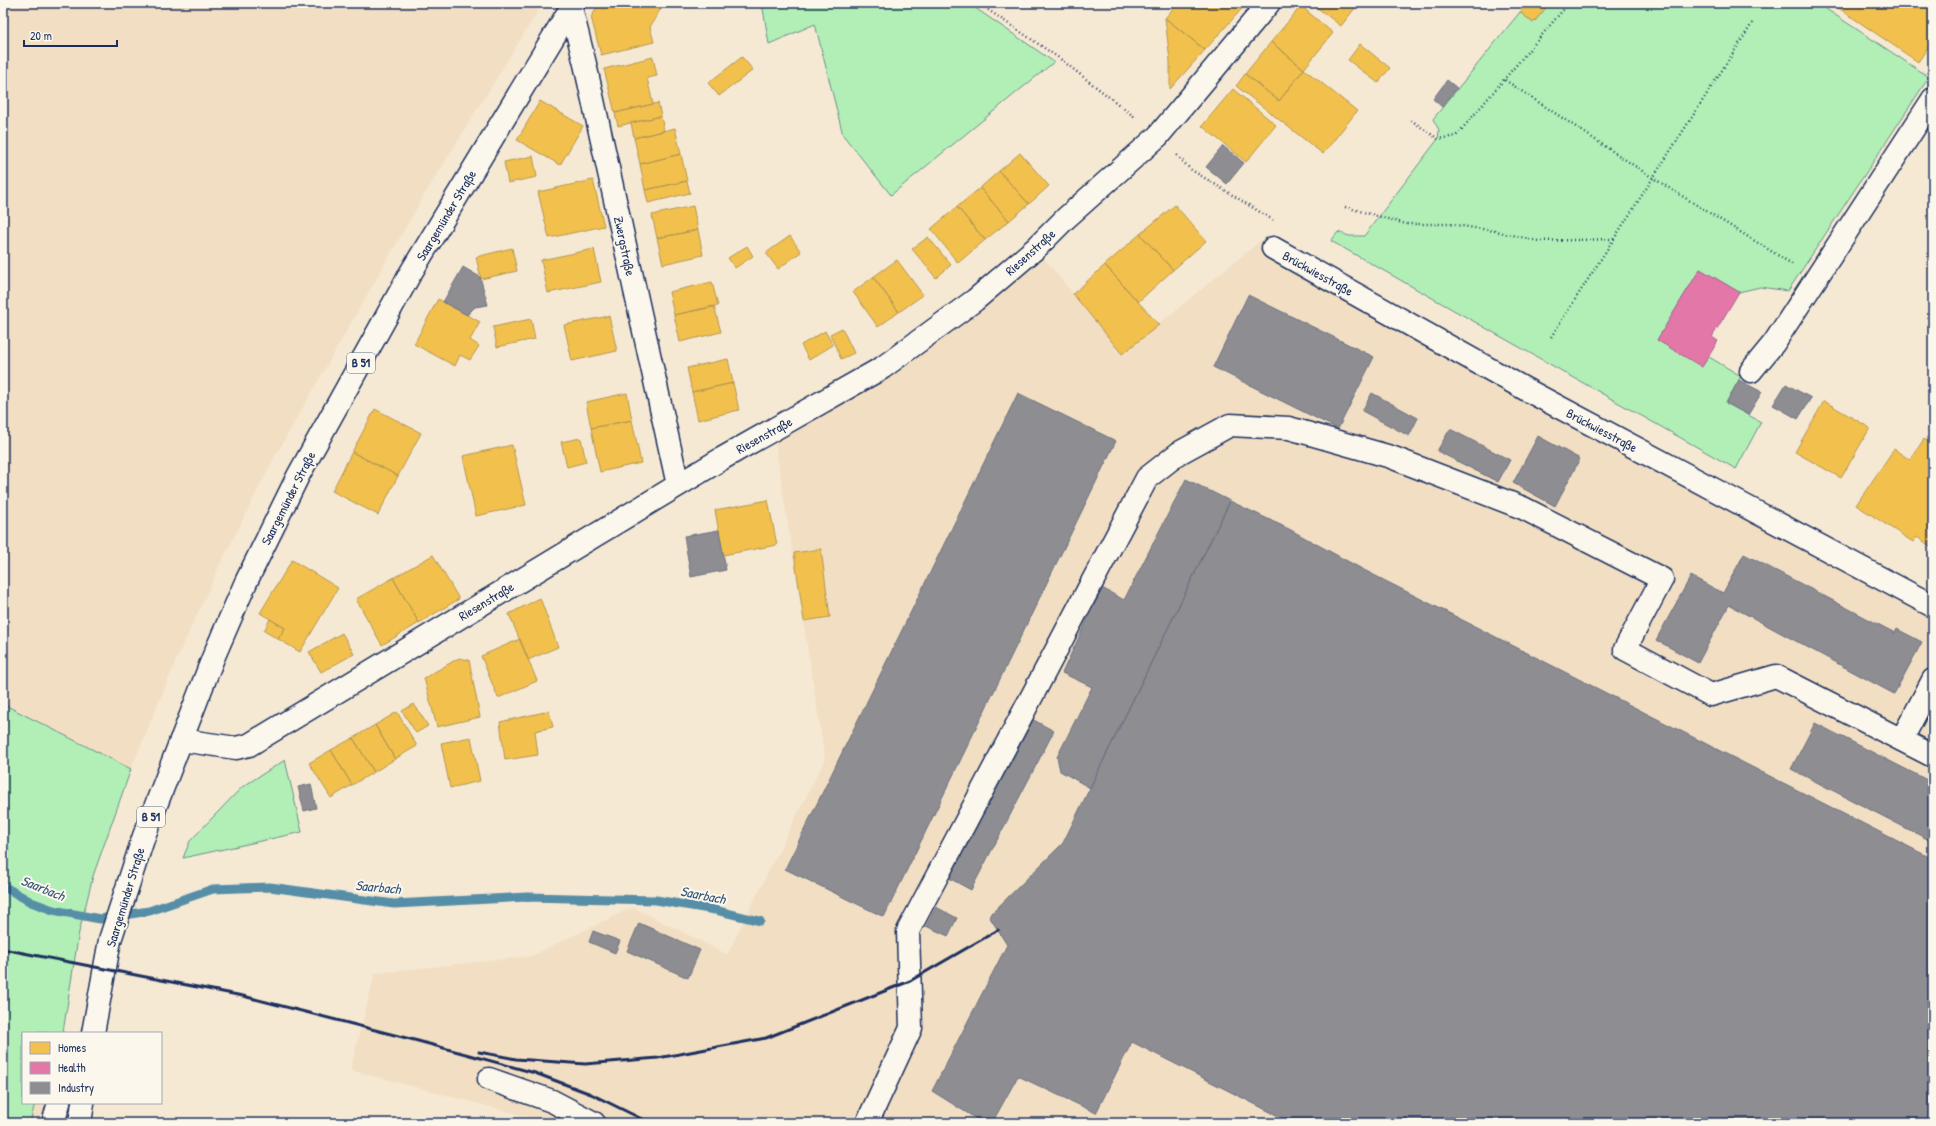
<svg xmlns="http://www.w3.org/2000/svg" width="1936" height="1126" font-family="'Patrick Hand',sans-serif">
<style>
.built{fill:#f2dfc3}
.green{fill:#b2efb6;stroke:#668f8a}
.homes{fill:#f2c14e;stroke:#b29553}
.health{fill:#e377a8;stroke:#a76192}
.industry{fill:#8d8d92;stroke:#6b7182}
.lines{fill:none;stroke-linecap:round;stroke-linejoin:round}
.stream{stroke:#568ea7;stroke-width:9}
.minor-casing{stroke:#1b2f5e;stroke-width:25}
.major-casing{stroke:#1b2f5e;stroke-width:25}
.path{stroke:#1b2f5e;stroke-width:2.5;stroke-dasharray:1 3;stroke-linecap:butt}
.minor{stroke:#fbf7ec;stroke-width:22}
.major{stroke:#fbf7ec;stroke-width:22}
.rail{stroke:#1b2f5e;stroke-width:3}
.labels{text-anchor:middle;stroke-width:4;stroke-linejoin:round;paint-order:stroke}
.shield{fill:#fbf7ec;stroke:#5e6b89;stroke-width:1}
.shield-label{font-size:12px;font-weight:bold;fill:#1b2f5e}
.street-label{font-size:13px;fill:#1b2f5e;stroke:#fbf7ec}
.water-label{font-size:14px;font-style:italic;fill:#34567c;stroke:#fbf7ec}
</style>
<rect width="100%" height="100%" fill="#f6e9d4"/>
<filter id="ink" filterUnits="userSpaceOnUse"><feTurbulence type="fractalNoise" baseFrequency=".025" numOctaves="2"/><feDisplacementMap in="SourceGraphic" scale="8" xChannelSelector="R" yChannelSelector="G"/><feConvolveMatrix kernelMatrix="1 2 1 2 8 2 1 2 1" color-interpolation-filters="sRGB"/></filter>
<g filter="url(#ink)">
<path class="built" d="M3,3h540l-121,196 -150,263 -54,107 -39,85 -48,115 -38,107 -14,56 -16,101h-40v70h35l-1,20h-54z
M1261,240l12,8 660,358v517h-1390l-7,-4 -186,-49 25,-97 156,-17 102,-49 94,47 98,-195 -52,-329 31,-17 232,-165 86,106z"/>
<path class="green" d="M762,3h206l86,59 -163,133 -48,-60 -28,-111 -46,20z
M1550,3h267l112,74 -141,214 -28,-4 -21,5 -39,-23 -43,71 45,26 7,-9 32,19 -15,27 35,19 -25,47 -405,-228 7,-9 11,4h15l74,-97 1,-9 -6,-11 87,-107 13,11z
M3,704l128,65 -38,107 -14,56 -16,100 -40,1v70h12l-5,20h-27z
M285,760l17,72 -119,26 7,-17 52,-54z"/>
<path class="homes" d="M600,3h64l-14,24 4,15 -53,13 -10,-38z
M1178,3h69l-42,47 -40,-32z
M1311,3h48l-18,23z
M1528,3h22l-17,20 -13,-11z
M1831,3h102v37l-15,22z
M1301,6l32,27 -29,36 -33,-27z
M1165,18l40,32 -35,39v-28z
M1271,42l33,27 -25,32 -34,-27z
M1360,44l30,24 -12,15 -30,-23z
M653,57l4,19 -10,2 6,26 -38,9 -11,-44z
M742,57l11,13 -34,26 -11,-13z
M1304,69l53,42 -34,43 -87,-68 9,-12 34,27z
M1233,89l43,36 -30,37 -44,-36z
M540,101l43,25 -23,39 -43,-25z
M658,103l3,13 -43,10 -3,-13z
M661,116l3,15 -30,7 -3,-15z
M675,128l6,26 -41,10 -6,-26z
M1020,153l29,33 -20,18 -30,-33z
M681,154l6,27 -42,9 -5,-26z
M533,156l4,21 -29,6 -4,-21z
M999,171l30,33 -20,17 -29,-33z
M593,180l11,46 -55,12 -11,-46z
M687,181l3,12 -42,10 -3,-13z
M980,188l29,33 -24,19 -28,-33z
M1175,205l31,36 -33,29 -33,-36z
M693,206l5,24 -41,8 -5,-23z
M957,207l28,33 -27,23 -27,-34z
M698,230l5,25 -40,9 -6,-26z
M1140,234l33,36 -35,32 -33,-37z
M790,236l11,16 -23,17 -12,-16z
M928,237l23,28 -15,13 -24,-29z
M747,246l6,10 -18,12 -7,-10z
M512,248l5,23 -36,8 -5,-22z
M594,249l7,33 -53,11 -7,-33z
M897,260l26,35 -24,17 -26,-35z
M1105,265l54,60 -37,29 -49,-60z
M873,277l26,35 -21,15 -25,-35z
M712,282l6,24 -44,9 -5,-23z
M438,299l42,23 -10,18 9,6 -9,14 -10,-5 -5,11 -41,-22z
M714,306l7,26 -41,10 -6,-27z
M609,316l8,35 -45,10 -8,-36z
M531,319l4,20 -38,8 -4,-20z
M842,328l12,25 -13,6 -11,-25z
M825,331l8,14 -24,15 -8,-15z
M728,359l5,24 -41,9 -5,-24z
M733,383l6,27 -41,10 -6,-28z
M627,393l5,27 -41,8 -5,-26z
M1824,401l46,27 -29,50 -46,-26z
M375,409l46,24 -23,43 -46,-24z
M632,420l9,43 -41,9 -9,-44z
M581,438l5,24 -19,5 -6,-25z
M1924,439l9,6v103l-16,-11 -4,5 -57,-37 38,-56 16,11z
M512,445l14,60 -50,11 -13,-60z
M352,452l46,24 -20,39 -46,-24z
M768,500l9,45 -54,10 -8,-45z
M821,549l9,68 -26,4 -10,-68z
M433,555l26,44 -40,24 -26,-45z
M292,560l46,28 -38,64 -22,-13 7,-11 -25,-15z
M393,578l26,45 -37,22 -26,-46z
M540,598l18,49 -30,13 -19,-46z
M270,619l15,9 -7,11 -14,-8z
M342,633l12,21 -33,18 -12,-20z
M520,639l17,42 -39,17 -17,-42z
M459,658l10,2 11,57 -43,10 -13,-49z
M414,704l14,22 -12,7 -14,-22z
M549,711l4,16 -18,4 3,24 -33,5 -5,-38z
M397,712l20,34 -22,13 -20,-34z
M375,725l20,34 -21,13 -21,-34z
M471,737l9,44 -30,7 -9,-45z
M353,738l21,34 -22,13 -21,-35z
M331,750l21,35 -21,13 -22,-35z"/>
<path class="health" d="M1700,269l39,23 -27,45 6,4 -16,26 -45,-27z"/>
<path class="industry" d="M1447,80l10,8 -15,19 -9,-8z
M1223,146l21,17 -17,21 -21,-17z
M463,267l17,10 8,28 -13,2 -8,8 -24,-13z
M1248,295l126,62 -36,72 -125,-62z
M1739,380l23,12 -14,23 -22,-12z
M1786,384l25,14 -13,21 -25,-14z
M1018,393l98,48 -232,476 -99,-48z
M1372,393l46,25 -9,18 -47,-25z
M1450,429l60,31 -12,22 -61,-31z
M1538,436l42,23 -25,47 -42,-23z
M1186,479l44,22 -140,287 -30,-17 -3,-14 35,-70 -30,-14 40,-85 22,12z
M1230,501l59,28 73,40 571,290v264h-641l-160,-81 -36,71 -78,-37 -26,47h-9l-51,-32 75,-146 -18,-29 74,-73z
M719,530l7,40 -35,7 -7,-41z
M1744,554l151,79 2,-4 25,13 -28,52 -165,-89 -31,58 -42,-23 35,-64 32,17z
M1030,718l24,13 -83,159 -24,-13z
M1815,723l118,60v53l-2,5 -140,-72z
M311,784l5,24 -12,3 -6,-24z
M936,907l21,11 -9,18 -22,-10z
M639,923l61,27 -12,28 -61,-27z
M593,931l27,10 -5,12 -26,-11z"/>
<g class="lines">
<path class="stream" d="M3,886l28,16 22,8 47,9 49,-8 64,-22 57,-2 124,17 133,-7 129,3 59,10 45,11"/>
<g class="minor-casing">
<path id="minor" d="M571,8l14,56 93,421
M1273,248l252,141 408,217
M1751,371l23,-28 159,-244
M1902,739l31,-59
M181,740l55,8 13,-3 474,-287 159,-90 93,-68 61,-52 30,-30 92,-82 111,-133
M489,1079l63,22 42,22
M53,1123l6,-20
M867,1123l44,-95 -3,-97 239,-453 32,-25 51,-28 59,3 102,29 132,51 139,71 -37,70 86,46 65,-19 157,80"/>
</g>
<g class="major-casing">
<path id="major" d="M93,1033l17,-93 34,-104 69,-178 33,-76 52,-106 112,-202 164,-271
M80,1123l3,-20"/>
</g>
<path class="path" d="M978,3l81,55 77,60
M1505,80l148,98 139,86
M1411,120l27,19 18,-3 113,-133
M1177,155l13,14 83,51
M1345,207l61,17h43l46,7 43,10 75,-2
M1551,337l202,-315"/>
<use href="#minor" class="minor"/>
<use href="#major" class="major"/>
<path class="rail" d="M3,949l240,47 175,45 117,32 56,21 59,29
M479,1052l37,7 69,5 73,-6 108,-20 144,-57 88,-51"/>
</g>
</g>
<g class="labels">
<g class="shield">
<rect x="347" y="353" width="28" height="20" rx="3"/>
<rect x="137" y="807" width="28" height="20" rx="3"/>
</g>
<g class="shield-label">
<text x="361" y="367">B 51</text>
<text x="151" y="821">B 51</text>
</g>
<g class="street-label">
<text transform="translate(446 215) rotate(-59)" y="5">Saargemünder Straße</text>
<text transform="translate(625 246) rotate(78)" y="5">Zwergstraße</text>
<text transform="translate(1030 252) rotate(-42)" y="5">Riesenstraße</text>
<text transform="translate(1318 273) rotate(29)" y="5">Brückwiesstraße</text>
<text transform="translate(1602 430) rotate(28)" y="5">Brückwiesstraße</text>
<text transform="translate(764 435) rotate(-29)" y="5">Riesenstraße</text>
<text transform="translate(288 498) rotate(-63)" y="5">Saargemünder Straße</text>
<text transform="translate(486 601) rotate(-31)" y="5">Riesenstraße</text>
<text transform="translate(125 897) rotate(-73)" y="5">Saargemünder Straße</text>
</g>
<g class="water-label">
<text transform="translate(378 887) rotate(5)" y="5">Saarbach</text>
<text transform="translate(43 888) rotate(22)" y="5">Saarbach</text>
<text transform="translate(703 895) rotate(11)" y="5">Saarbach</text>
</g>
</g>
<rect width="1936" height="1126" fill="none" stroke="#fbf7ec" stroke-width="16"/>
<rect x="8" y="8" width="1920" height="1110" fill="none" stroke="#1b2f5e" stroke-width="1.5" filter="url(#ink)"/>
<rect x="22" y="1032" width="140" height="72" fill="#fbf7ec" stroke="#a1a7b3"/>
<rect x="30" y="1042" width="20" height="12" fill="#f2c14e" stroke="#a1a7b3"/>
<text x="58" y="1052" font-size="12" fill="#1b2f5e">Homes</text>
<rect x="30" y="1062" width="20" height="12" fill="#e377a8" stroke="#a1a7b3"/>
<text x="58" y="1072" font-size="12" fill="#1b2f5e">Health</text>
<rect x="30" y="1082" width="20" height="12" fill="#8d8d92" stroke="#a1a7b3"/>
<text x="58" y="1092" font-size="12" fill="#1b2f5e">Industry</text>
<path d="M24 40v6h93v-6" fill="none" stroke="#1b2f5e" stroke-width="2"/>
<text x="30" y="40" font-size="12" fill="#1b2f5e" stroke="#fbf7ec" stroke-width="3" paint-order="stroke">20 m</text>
</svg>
